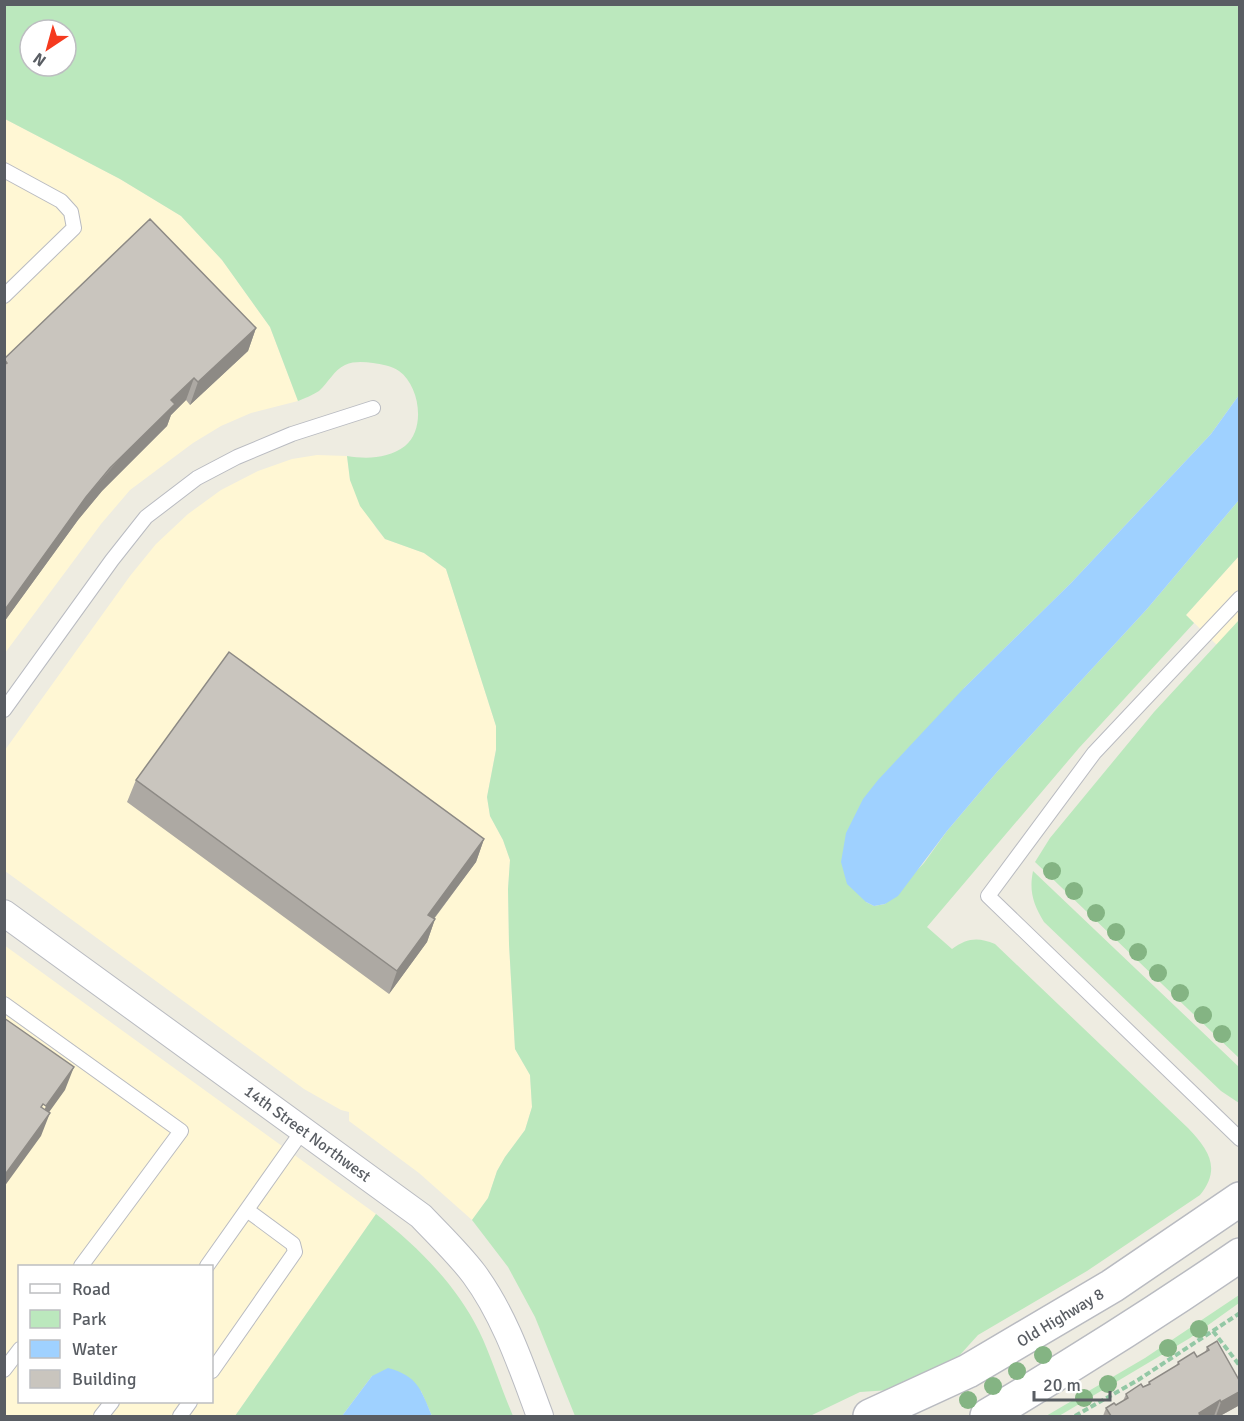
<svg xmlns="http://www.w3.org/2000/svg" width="1244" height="1421" font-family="Signika,sans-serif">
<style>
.commercial{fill:#fff7d4;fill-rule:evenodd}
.green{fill:#bbe8bd;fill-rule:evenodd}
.water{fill:#9fd1ff}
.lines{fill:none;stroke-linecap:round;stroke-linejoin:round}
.service-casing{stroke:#b9bbc1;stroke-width:16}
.minor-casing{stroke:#b9bbc1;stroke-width:28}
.tertiary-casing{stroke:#b9bbc1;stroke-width:36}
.path{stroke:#93c8a5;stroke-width:4;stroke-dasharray:6 3;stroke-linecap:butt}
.service{stroke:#fff;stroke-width:14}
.minor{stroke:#fff;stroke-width:26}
.tertiary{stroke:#fff;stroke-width:33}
.tree{fill:#84b483}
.wall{fill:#ada9a3}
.shaded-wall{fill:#8d8a85}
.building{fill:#c9c5be;stroke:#8d8a85;stroke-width:1.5}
.labels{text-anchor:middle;stroke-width:5;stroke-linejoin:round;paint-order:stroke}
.street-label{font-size:16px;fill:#595d63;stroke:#fff}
</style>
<rect width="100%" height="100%" fill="#eeece1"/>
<path class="commercial" d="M5,119l115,60 61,37 41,44 48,67 28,74 -47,12 -30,13 -28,17 -63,47 -29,34 -96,129z
M317,455l30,1 3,24 26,48 9,11 39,14 22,16 50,157v23l-9,48 3,19 13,24 7,20 -2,29 1,55 6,105 15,26 2,32 -7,23 -20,27 -8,14 -9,27 -16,22 -53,-47 -70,-52v-9l-8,-2 -37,-21 -299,-218v-121l125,-174 26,-32 32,-30 33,-24 37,-19 34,-12z
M1239,556v64l-22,25 -31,-30z
M4,945l372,269 -141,202h-230zM20,1266h192v136h-192z"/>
<path class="green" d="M4,5h1235v390l-28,39 -140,149 -107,105 -98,214 8,4 11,-2 39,-41 23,-32 50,-59 150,-163 92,-109v56l-53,59 8,8 -115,125 -152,179 25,22c15,-11 26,-12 43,-5l193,184c20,21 34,40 12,67l-113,76 -109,64 -19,21 -69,34 -30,2 -50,24h-235l-40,-99 -27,-50 -36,-47 16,-22 9,-27 8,-14 20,-27 7,-23 -2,-32 -15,-26 -6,-105 -1,-55 2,-29 -7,-20 -13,-24 -3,-19 9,-47v-24l-50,-157 -22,-16 -39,-14 -25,-33 -10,-26 -3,-24c19,3 41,3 58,-10 21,-17 15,-60 -6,-75 -7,-5 -18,-7 -26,-8 -9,-1 -19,-2 -28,2 -11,5 -17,18 -26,26 -6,4 -14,7 -21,10l-28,-74 -48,-67 -41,-44 -61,-37 -115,-60zM30,30h36v36h-36z
M1239,620v438l-204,-196 15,-24 104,-126z
M1033,871l206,196v36l-18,-12 -177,-169c-11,-18 -15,-31 -11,-51z
M376,1214c40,31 80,70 103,117 13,27 22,57 34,85h-81l-11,-25 -49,-15 -30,40h-107z
M1239,1295v8l-49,35 -131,78h-13l99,-58z"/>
<path class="water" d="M1239,395v105l-92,109 -150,163 -50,59 -49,65 -13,8 -11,2 -8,-4 -19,-18 -6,-22 5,-29 17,-34 15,-19 86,-92 107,-105 140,-149z
M388,1368c30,8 33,22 44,48h-90l30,-40z"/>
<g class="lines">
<g class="service-casing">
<path id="service" d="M4,170l57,31 10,11 3,16 -70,68
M1240,598l-146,155 -106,143 252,243
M4,710l108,-150 34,-43 51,-39 40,-21 55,-23 81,-26
M4,1004l177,127 -100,135
M207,1266l96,-136
M4,1370l16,-21
M212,1371l83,-119 -2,-8 -46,-34
M101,1416l11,-14
M180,1416l10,-14"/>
</g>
<g class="minor-casing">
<path id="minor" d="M4,913l417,303c18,19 37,37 53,58 31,42 48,94 66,142"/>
</g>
<g class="tertiary-casing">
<path id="tertiary" d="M870,1416l98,-45 144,-85 128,-87
M987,1416c86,-51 170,-104 253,-161"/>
</g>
<path class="path" d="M1213,1331l27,35
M1075,1416l63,-36 102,-67"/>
<use href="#service" class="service"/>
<use href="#minor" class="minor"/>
<use href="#tertiary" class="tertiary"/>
</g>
<g class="tree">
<circle cx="1052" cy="871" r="9"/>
<circle cx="1074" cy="891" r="9"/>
<circle cx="1096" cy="913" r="9"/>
<circle cx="1116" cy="932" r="9"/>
<circle cx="1138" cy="952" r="9"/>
<circle cx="1158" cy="973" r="9"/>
<circle cx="1180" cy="993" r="9"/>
<circle cx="1203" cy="1015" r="9"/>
<circle cx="1222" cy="1034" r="9"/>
<circle cx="1199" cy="1329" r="9"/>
<circle cx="1168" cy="1348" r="9"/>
<circle cx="1043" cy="1355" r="9"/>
<circle cx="1017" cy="1371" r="9"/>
<circle cx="1108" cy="1384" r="9"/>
<circle cx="993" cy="1386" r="9"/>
<circle cx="1084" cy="1398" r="9"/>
<circle cx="968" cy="1400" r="9"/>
</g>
<path class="wall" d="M256,328l-8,23 -58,54 -4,-5 -15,15 -4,11 -65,65 -24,29 -74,102v-263z
M136,780l348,59 -8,23 -42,57h1l-8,23 -38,52 -262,-192z
M1207,1347l31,59 -18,10h-117l3,-8 10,-3 7,-4 3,-7 17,-7 5,-3 1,-2 27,-16 2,-4 19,-5 8,-4z"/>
<path class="shaded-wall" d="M256,328l-8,23 -58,54 8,-23z
M194,378l-8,22 -15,15 -4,11 -65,65 -24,29 -74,102v-11l82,-114 85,-97z
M484,839l-8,23 -56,75 8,-22z
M435,919l-8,23 -38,52 8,-23z
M74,1067l-9,23 -28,39 9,-23z
M50,1113l-9,23 -37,51v-11z
M1239,1392v11l-1,3 -18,10h-4l5,-14z
M1220,1400l-6,16h-17l2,-3z"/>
<path class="building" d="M150,219l106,109 -58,54 -4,-4 -23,22 4,4 -65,64 -24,29 -82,114v-246l3,-2 -3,-4z
M229,652l255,187 -56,76 7,4 -38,52 -261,-191z
M4,1018l70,49 -28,39 -3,-2 -2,3 9,6 -46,63z
M1217,1341l22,39v12l-18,10 -1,-2 -21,13 1,2 -3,1h-86l-5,-8 8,-5 2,2 12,-7 -2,-4 15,-10 2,3 7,-3 -1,-2 30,-18 -1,-2 16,-10 3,5 12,-7 -2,-3z"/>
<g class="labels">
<g class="street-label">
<text transform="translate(308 1133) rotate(36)" y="6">14th Street Northwest</text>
<text transform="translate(1060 1317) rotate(-31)" y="6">Old Highway 8</text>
</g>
</g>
<rect width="1244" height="1421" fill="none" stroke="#595d63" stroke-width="12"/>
<rect x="18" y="1265" width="195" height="138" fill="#ffffff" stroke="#bdbec1" stroke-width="1.5"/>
<rect x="30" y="1284" width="30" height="9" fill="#ffffff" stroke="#bdbec1" stroke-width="1.5"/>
<text x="72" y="1295" font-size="18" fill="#595d63">Road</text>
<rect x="30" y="1310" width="30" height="18" fill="#bbe8bd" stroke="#bdbec1" stroke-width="1.5"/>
<text x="72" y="1325" font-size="18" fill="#595d63">Park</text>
<rect x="30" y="1340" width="30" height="18" fill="#9fd1ff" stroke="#bdbec1" stroke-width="1.5"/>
<text x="72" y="1355" font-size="18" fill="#595d63">Water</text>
<rect x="30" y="1370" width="30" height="18" fill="#c9c5be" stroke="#bdbec1" stroke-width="1.5"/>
<text x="72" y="1385" font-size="18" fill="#595d63">Building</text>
<g transform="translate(48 48) rotate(216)"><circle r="28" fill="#ffffff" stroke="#bdbec1" stroke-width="1.5"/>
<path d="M0-4.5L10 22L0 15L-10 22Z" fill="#f53a1f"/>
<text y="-9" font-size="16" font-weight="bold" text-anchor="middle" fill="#595d63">N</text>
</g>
<path d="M1034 1391v9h76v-9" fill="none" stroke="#595d63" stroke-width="3"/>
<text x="1043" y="1391" font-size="18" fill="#595d63" stroke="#ffffff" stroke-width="4.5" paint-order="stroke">20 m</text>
</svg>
